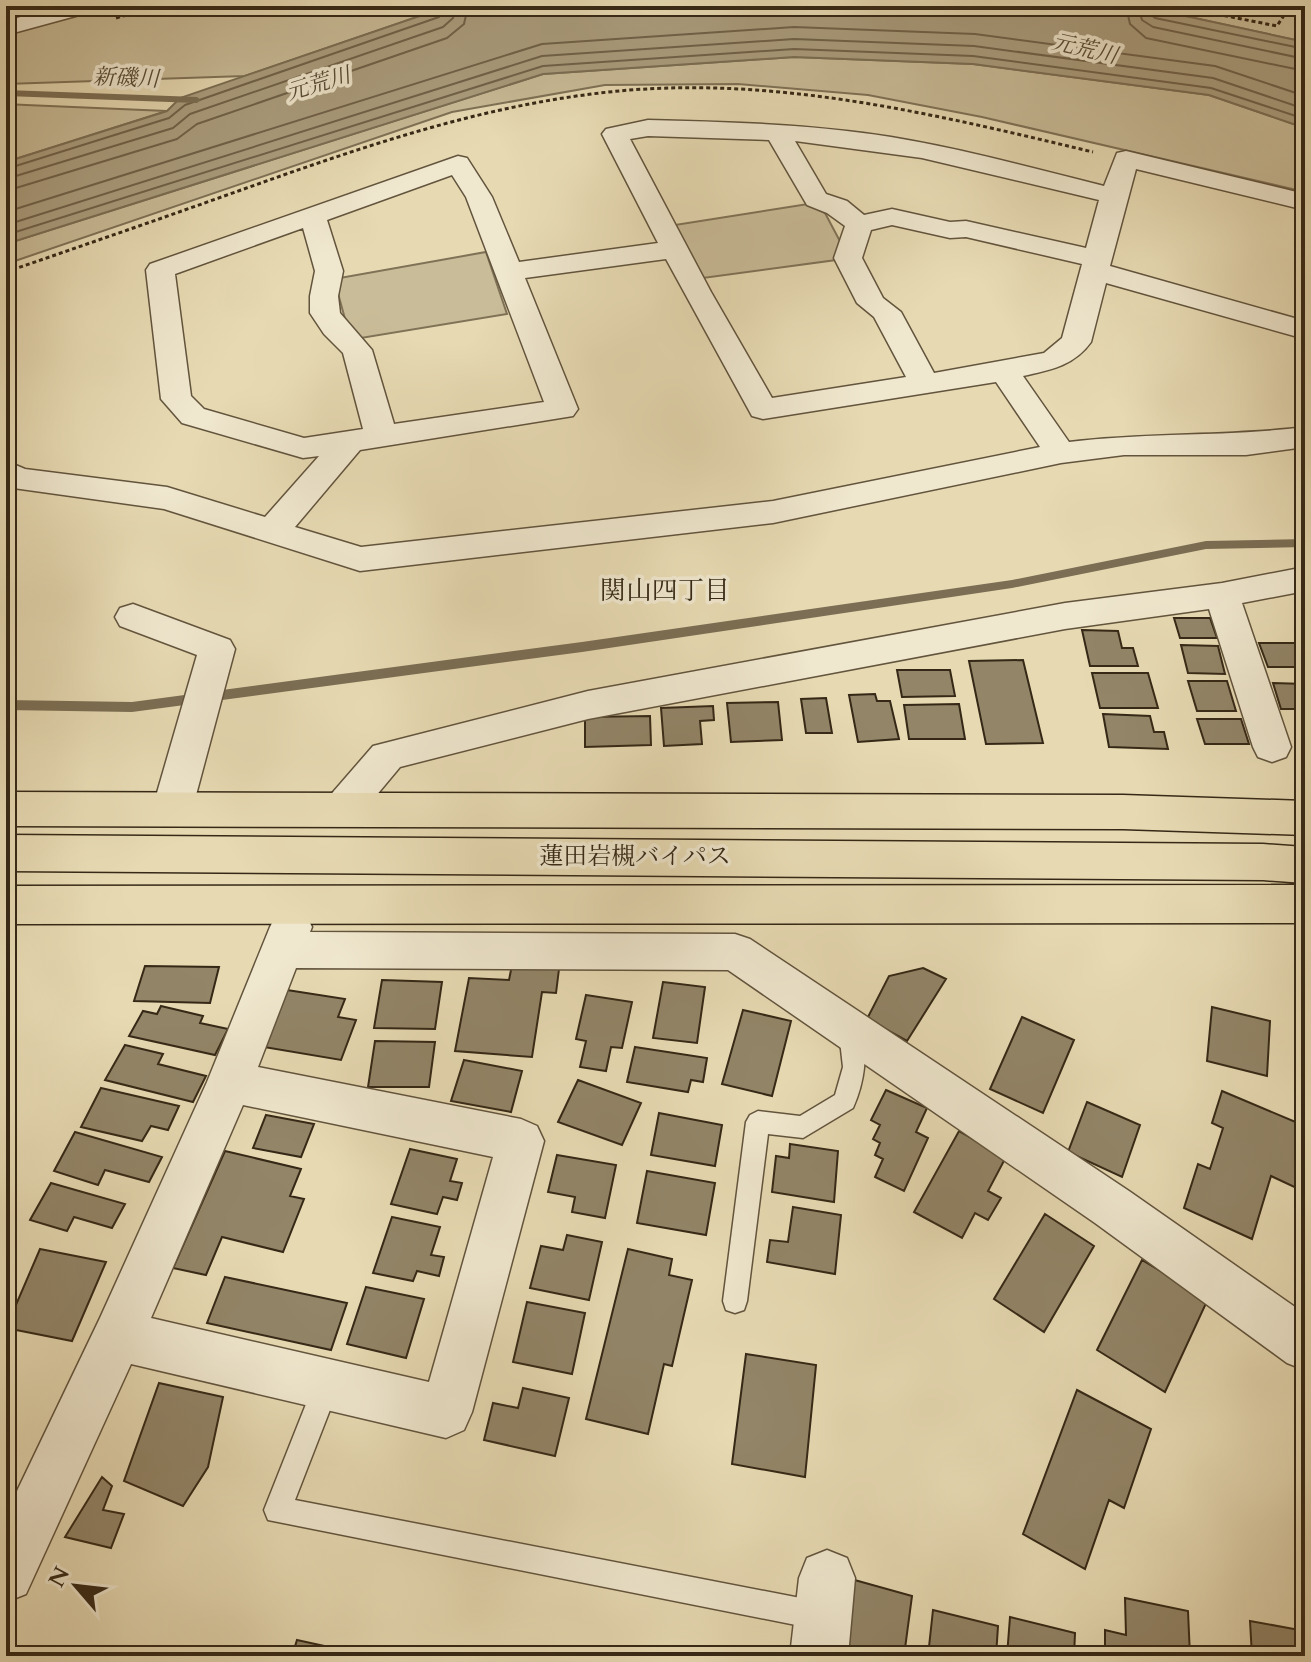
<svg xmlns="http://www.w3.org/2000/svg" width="1311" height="1662" font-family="Cardo,'Noto Serif JP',serif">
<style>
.green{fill:#c9bc98;stroke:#7f7257;stroke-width:2}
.water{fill:#aa9d7e;stroke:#7b6e54;stroke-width:2}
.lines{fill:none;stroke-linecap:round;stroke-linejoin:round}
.shore{stroke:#70624a;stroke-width:2}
.stream{fill:#7b6e54;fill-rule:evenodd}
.building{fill:#928568;stroke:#352816;stroke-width:2}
.service-casing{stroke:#62543d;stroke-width:3}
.minor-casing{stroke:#62543d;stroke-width:3}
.trunk-casing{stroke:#352816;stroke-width:3}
.path{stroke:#352816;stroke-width:3;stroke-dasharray:4 3;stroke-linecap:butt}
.service{fill:#efe7ce;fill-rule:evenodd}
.minor{fill:#efe7ce;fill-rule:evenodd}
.trunk{fill:#e7dab3;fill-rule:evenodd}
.labels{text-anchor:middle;stroke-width:7;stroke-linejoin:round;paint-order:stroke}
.far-water-label{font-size:22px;font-style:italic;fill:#584b35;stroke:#efe7ce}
.street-label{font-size:24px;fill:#352816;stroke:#efe7ce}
.neighbourhood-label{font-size:26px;fill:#352816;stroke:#efe7ce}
</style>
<rect width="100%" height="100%" fill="#e7dab3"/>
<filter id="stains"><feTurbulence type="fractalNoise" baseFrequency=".0025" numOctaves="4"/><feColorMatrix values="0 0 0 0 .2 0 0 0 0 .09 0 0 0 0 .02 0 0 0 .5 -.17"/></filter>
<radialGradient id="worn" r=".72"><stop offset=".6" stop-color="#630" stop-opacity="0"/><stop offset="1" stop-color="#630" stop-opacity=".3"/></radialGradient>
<path class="green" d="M103,6h346l-204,70 -239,8v-50z
M1139,6h166v36z
M794,57l179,7 236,31 96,33v64l-323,-75 -114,-22 -130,-11 -133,1 -153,27 -446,152v-20l537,-170z
M6,104l20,1 141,6 -161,51z
M808,204l17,9 17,32 -6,15 -133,18 -28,-53z
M486,252l21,62 -146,24 -14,-12 -13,-47z"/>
<path class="water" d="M449,6h690l166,36v86l-96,-33 -236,-31 -179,-7 -251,17 -537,170v-82l161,-51 13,-13z"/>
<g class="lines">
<path class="shore" d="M1126,6l4,18 16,14 159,33
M1138,6l4,14 11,7 152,32
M1148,6l1,7 6,5 150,31
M6,169l163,-51 16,-13 254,-88 7,-11
M6,179l167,-51 17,-14 253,-87 10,-9 3,-12
M6,191l171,-52 20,-15 250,-86 17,-14 4,-18
M6,212l536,-168 252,-17 181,7 240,32 90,30
M6,225l536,-169 252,-17 180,7 239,32 92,31
M6,235l537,-169 251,-17 179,7 238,32 94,31"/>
<path class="stream" d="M6,90l191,7 4,3 -4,3 -191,-7z
M1305,539v8l-99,2 -194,39 -430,64 -450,60 -126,-2v-10l126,2 450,-60 430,-62 194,-39z"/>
</g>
<path class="building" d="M1174,618h36l7,20h-37z
M1082,630l36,1 4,17h11l5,18h-48z
M1259,643h41l5,24h-37z
M1181,645l37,1 7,28 -37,-1z
M1023,660l20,83 -57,1 -17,-83z
M897,670h53l5,26 -53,1z
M1092,673h56l10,35h-58z
M1188,681h39l9,30h-39z
M1273,683l32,1v25h-24z
M875,694l2,7h13l9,38 -41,3 -9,-47z
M826,698l6,35h-26l-5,-34z
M778,702l4,38 -51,2 -4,-39z
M959,704l6,35h-56l-5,-34z
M713,706l1,14 -14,1 2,23 -38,2 -3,-38z
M1103,714l47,2 4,16h10l4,17 -59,-2z
M650,716l1,29 -66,2v-30z
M1197,719h44l8,25h-44z
M512,965l47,4 -3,24 -14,-1 -10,65 -77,-6 14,-73 40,2z
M145,966l74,1 -9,36 -76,-2z
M923,968l23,11 -39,62 -40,-22 22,-43z
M382,980l60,2 -7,47 -61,-1z
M663,982l42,5 -8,56 -44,-5z
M287,990l58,9 -7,18 18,3 -15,40 -77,-13z
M586,995l46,7 -10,46 -11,-1 -5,24 -26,-4 6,-26 -10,-2z
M161,1006l42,10 -3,7 28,6 -13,26 -86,-19 14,-25 14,3z
M1212,1007l58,14 -3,55 -60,-15z
M743,1010l48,11 -19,75 -50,-12z
M1022,1017l52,23 -31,73 -53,-24z
M375,1041l60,1 -6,45h-61z
M125,1045l38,9 -5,10 48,12 -13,26 -88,-22z
M635,1047l72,11 -4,24 -12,-2 -3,12 -61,-10z
M464,1060l58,11 -11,41 -60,-11z
M578,1080l63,23 -19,42 -64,-23z
M101,1088l78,18 -11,24 -17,-4 -9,15 -61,-14z
M886,1090l41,18 -11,24 12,6 -24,53 -29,-14 8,-18 -8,-4 5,-12 -7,-4 7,-14 -9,-5z
M1222,1091l83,35v66l-34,-16 -19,63 -68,-31 14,-44 12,5 13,-41 -11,-5z
M1087,1102l53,23 -18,52 -54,-25z
M659,1113l63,12 -7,41 -64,-11z
M266,1115l48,9 -13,33 -48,-9z
M959,1131l47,26 -18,34 13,7 -13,22 -13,-7 -13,25 -48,-26z
M75,1132l87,25 -13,25 -44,-12 -7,15 -44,-14z
M790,1144l48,7 -4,51 -62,-10 4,-36 13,2z
M410,1149l47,10 -7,22 12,2 -5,17 -14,-3 -6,17 -46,-10z
M225,1151l76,18 -11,27 14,3 -21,53 -61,-15 -16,38 -33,-7z
M557,1155l59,10 -11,53 -33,-6 3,-15 -27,-5z
M647,1171l68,12 -9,52 -69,-12z
M51,1183l74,21 -13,24 -38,-11 -7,14 -37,-11z
M793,1207l48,8 -6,59 -68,-12 3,-22 18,2z
M1045,1214l49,32 -50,86 -50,-33z
M392,1217l48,10 -9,28 13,2 -5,19 -22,-5 -4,10 -40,-8z
M567,1235l35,7 -13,58 -59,-12 11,-42 22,4z
M40,1249l66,13 -34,79 -66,-13z
M628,1249l44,10 -3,16 23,5 -20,86 -8,-2 -16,70 -62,-15z
M1142,1260l66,39 -43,93 -68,-42z
M225,1277l122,26 -16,47 -124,-27z
M366,1287l58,12 -18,59 -59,-14z
M527,1302l58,11 -13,61 -59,-12z
M746,1354l70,11 -11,112 -73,-13z
M159,1383l64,14 -15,70 -25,39 -59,-25z
M523,1388l46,10 -14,58 -71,-16 9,-37 25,5z
M1077,1390l74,39 -27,79 -15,-8 -24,69 -62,-35z
M102,1477l10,9 -9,24 21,4 -13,34 -46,-11z
M851,1579l61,17 -8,60h-42v-3l-21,-6z
M1125,1598l63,13 2,45h-85v-26l21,5z
M933,1610l65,16 -2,30h-68z
M1010,1617l65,16 -1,23h-67z
M1250,1621l55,10v25h-53z
M297,1640l73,16h-78z"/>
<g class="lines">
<g class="service-casing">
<path id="service" d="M850,1022l8,3c12,26 6,58 -5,83l-50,30 -35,-4 -21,167 -3,9 -9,3 -9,-3 -3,-9 23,-179 4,-7 8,-4 42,5 35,-21 8,-28 -4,-35 3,-7z
M327,1371l9,4 4,9 -45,116 526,102 10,4 4,10 -4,10 -10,4 -553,-110 -4,-10 50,-126 4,-9z"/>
</g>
<g class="minor-casing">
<path id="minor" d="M60,6h37l-3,5 -88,24v-14z
M648,120c81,2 162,4 243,17 72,12 142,31 213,49l13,-33 9,-2 179,43v16l-169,-41 -26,97 195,55v18l-199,-56 -15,59c-17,24 -41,28 -68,34l46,66c79,-10 158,-5 236,-15v20l-59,8h-122l-63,8 -288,60 -413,48 -196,-62 -158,-22v-26l19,8 142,18 98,30 54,-61 -16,2 -121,-35 -21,-24 -15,-129 4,-6 308,-108 9,2 25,39 27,65 139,-19 -56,-109 4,-5zM648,136l121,4 38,65 20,8 18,13 -11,32 23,45 17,14 32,60 -134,21 -61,-106 -81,-153zM795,141l127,17 177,42 -13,48 -120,-27 -16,1 -58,-13 -28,6 -17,-14 -21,-7zM452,175l14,22 78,205 -150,22 -22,-74 -32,-37 -2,-17 5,-25 -16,-51zM892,225l58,13 16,-1 116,27 -20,74 -18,15 -110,20 -33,-61 -18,-14 -21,-40 9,-28zM303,228l12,43 -5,25v17l14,21 19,19 20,76 -59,9 -100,-29 -13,-13 -16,-122zM666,259l86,157 11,3 233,-37 44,65 -267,54 -412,46 -66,-20 65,-77 213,-34 5,-7 -53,-131z
M1305,567v24l-63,12 49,144 -5,10 -14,5 -14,-5 -5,-10 -44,-138 -144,20 -477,90 -188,48 -45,54 -14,5 -14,-5 -6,-11 6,-11 46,-53 215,-55 477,-88 157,-20z
M133,604l97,36 5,9 -43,161 -6,11 -14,5 -14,-5 -6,-11 45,-155 -77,-29 -5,-9 5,-9z
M291,909l15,6 6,12 -2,5 425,2 15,5 379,252 176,123v56l-18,-7 -192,-140 -367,-253 -432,-2 -38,99 263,52 16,7 7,15 -72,271 -8,18 -18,8 -315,-74 -105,230 -20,8v-88l94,-196 107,-236 63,-155 6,-12zM243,1105l250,52 -64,225 -278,-64z
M827,1550l20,8 8,20 -7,78h-58l9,-78 8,-20z"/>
</g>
<g class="trunk-casing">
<path id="trunk" d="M6,792l1117,3 182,6v34l-182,-6 -1117,-3z
M6,835l1257,9 42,3v36l-42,-3 -1257,-9z
M1305,885v38l-1299,1v-38z"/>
</g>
<path class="path" d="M1176,6l101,20 13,-20
M116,18l42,-12
M6,272c78,-27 157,-54 235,-82 138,-49 279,-98 428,-102 143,-4 286,31 424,64"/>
<use href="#service" class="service"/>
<use href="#minor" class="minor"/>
<use href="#trunk" class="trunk"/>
</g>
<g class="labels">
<g class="far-water-label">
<text transform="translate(1085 48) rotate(13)" y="8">元荒川</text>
<text transform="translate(126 77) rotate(2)" y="8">新磯川</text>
<text transform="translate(318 83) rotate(-17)" y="8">元荒川</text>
</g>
<g class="street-label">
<text x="635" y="864">蓮田岩槻バイパス</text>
</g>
<g class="neighbourhood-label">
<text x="665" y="599">関山四丁目</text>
</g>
</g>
<rect width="1311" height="1662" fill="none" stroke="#e7dab3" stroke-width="32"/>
<rect x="8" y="8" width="1295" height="1646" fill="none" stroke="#352816" stroke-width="4"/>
<rect x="16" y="16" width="1279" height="1630" fill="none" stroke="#352816" stroke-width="2"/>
<g transform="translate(76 1586) rotate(298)" stroke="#efe7ce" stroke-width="6" paint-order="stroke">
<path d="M0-6L14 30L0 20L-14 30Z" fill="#352816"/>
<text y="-12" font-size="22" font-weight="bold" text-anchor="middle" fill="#352816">N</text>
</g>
<rect width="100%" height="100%" filter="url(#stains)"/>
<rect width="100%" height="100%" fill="url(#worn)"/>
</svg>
